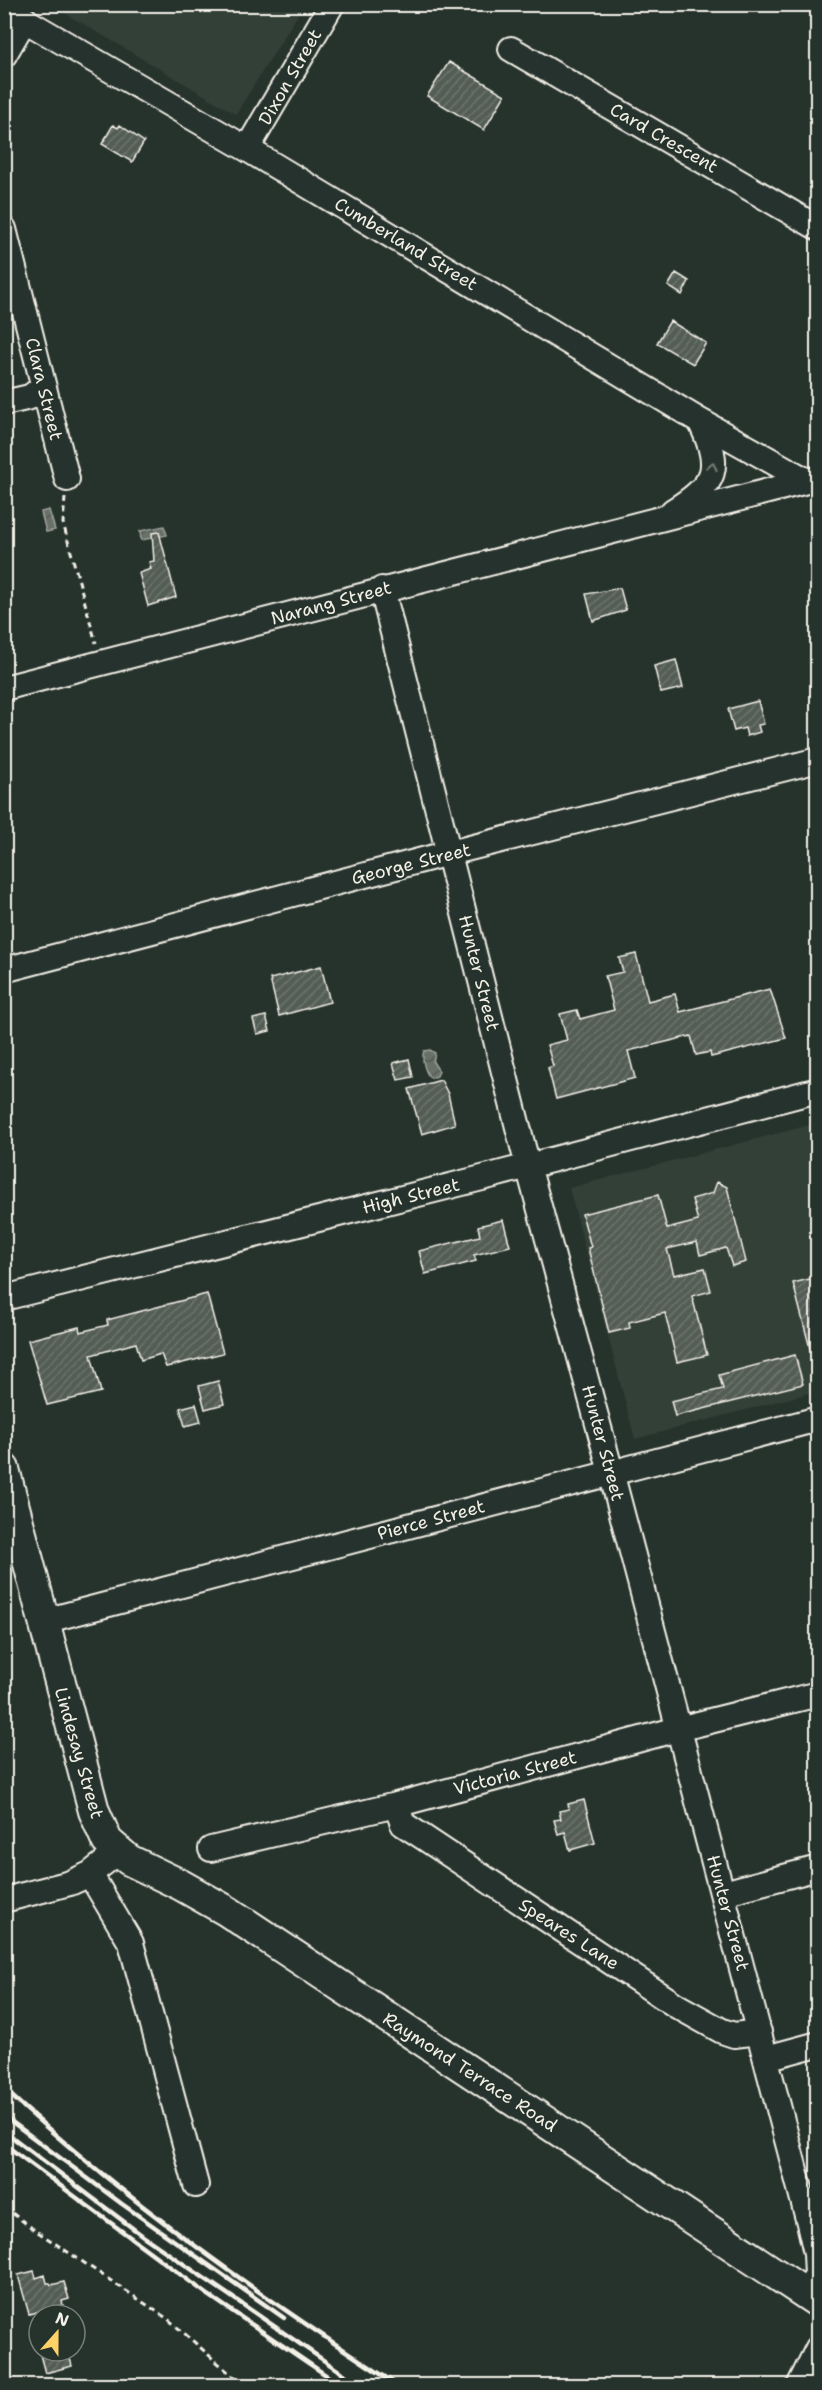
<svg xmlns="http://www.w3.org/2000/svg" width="822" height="2390" font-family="'Shantell Sans',sans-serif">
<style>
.built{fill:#333f39}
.water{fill:url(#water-waves);stroke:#9fa39b;stroke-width:1.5}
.building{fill:url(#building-hatch);stroke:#f4f1e8;stroke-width:1.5}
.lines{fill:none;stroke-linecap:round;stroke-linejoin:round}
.minor-casing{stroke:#f4f1e8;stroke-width:28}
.major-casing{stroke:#f4f1e8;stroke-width:34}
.path{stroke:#f4f1e8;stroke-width:3;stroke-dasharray:6 4.5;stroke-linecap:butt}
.minor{stroke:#26332d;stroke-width:24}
.major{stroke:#26332d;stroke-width:30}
.rail{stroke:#f4f1e8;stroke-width:4.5}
.oneway{stroke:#6e766e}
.labels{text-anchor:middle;stroke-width:4.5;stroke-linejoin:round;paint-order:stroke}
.street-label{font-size:18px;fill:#f4f1e8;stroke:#26332d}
</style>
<defs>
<pattern id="water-waves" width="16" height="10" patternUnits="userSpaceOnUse" patternTransform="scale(1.5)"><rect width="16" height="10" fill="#676f68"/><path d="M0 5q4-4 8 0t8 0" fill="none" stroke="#565a55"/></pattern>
<pattern id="building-hatch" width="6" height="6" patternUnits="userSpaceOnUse" patternTransform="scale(1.5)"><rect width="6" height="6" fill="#525c55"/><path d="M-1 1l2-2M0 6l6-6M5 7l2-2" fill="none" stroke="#6c746d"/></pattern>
</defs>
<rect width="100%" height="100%" fill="#26332d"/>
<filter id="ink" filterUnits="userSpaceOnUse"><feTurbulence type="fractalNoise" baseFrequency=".0167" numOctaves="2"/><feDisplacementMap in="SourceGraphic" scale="12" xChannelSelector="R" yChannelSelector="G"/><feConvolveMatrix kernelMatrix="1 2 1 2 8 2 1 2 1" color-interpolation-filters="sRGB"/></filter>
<g filter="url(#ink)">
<path class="built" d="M51,5h253l-68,109z
M817,1123v268l-182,48 -66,-251z"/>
<path class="water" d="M49,510l6,20 -9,2 -5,-20z
M164,526l3,9 -26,5 -1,-9z
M430,1050l5,3 -2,9 6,9 -2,5 -6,2c-6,-4 -10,-20 -7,-27z"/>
<path class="building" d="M449,62l56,33 -21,35 -57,-34z
M113,125l5,3 2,-3 24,17 -12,20 -30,-18z
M676,273l13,8 -7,14 -14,-9z
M670,321l36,22 -13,21 -36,-21z
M159,532l17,65 -28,9 -9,-33 12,-4 -2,-7 5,-1 -2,-28z
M620,588l6,22 -33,11 -7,-27z
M676,660l7,28 -22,5 -7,-27z
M758,701l6,23 -6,1 2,7 -13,4 -2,-8 -11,3 -6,-22z
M636,954l12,47 27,-7 5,18 90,-23 16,49 -75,19 -1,-5 -14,3 -5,-19 -63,15 7,27 -79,21 -8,-31 5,-2 -6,-21 20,-5 -7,-26 17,-4 3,9 34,-9 -9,-34 18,-4 -4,-14z
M321,966l9,36 -51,14 -9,-37z
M266,1016l4,15 -13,3 -4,-15z
M409,1059l4,18 -15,3 -5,-17z
M441,1080l7,14 7,30 -33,10 -13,-45z
M717,1182l10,5 19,75 -14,4 -6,-18 -26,7 -3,-13 -30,7 7,26 31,-7 6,23 -19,5 15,59 -30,7 -12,-49 -36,9 1,6 -21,5 -21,-85 3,-1 -9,-33 76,-19 9,34 31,-8 -6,-22 21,-6z
M503,1220l7,26 -36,9 2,6 -51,13 -6,-23 61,-15 -2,-10z
M818,1277v82l-5,1 -20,-77z
M207,1294l16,59 -57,14 -5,-13 -20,6 -5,-17 -45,12 10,37 -54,13 -19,-65 51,-13 1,5 28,-7 -1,-5z
M795,1355l8,29 -128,32 -4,-15 52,-12 -4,-14z
M218,1381l6,23 -19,5 -6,-23z
M196,1404l5,18 -16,4 -5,-18z
M584,1800l11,43 -25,7 -5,-18 -7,2 -4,-14 7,-1 -2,-8 10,-2 -1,-5z
M34,2271l2,7 9,-3 2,8h3l1,2 13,-3 5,17 -7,2 1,4 -34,9 -11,-39z
M39,2351h29l4,15 -27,7z"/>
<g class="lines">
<g class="minor-casing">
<path id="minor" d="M4,8l243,141 453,272 107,60
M511,49l307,179
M4,55l21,-36
M247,149l85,-145
M4,229l63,250
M4,403l26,-6 13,-10
M673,511c44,-27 50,-43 27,-90
M382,589l141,558 88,325 198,751 7,30 1,22 -12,18
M4,688l811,-209
M4,970l426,-112 388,-98
M4,1298l486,-122 328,-86
M44,1621l774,-202
M396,1805l7,19 20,13 254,169 45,25 12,4 25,-3
M211,1849l185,-44 282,-76 140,-35
M118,1852l-28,22 41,69 65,242
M723,1893l95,-25
M4,1900l66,-17 20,-9
M766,2058l52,-14
M799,2386l19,-38"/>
</g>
<g class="major-casing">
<path id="major" d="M4,1469l90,342 13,30 22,19 52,25 46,26 591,391"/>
</g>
<path class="path" d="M65,498l-2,25 33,120
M4,2207l28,21 136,91 76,67"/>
<use href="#minor" class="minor"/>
<use href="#major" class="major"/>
<path class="rail" d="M4,2089c121,112 257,207 395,297
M4,2116l118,88 162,114
M4,2131l139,105 218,150
M4,2144l203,150 135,92"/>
</g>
<defs><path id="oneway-chevron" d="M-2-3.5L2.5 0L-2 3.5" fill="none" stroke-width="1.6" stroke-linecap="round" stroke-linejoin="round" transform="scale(1.5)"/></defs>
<use class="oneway" href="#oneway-chevron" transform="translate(712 466) rotate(-79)"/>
</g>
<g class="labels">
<g class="street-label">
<text transform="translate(290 77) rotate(-60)" y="6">Dixon Street</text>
<text transform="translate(664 138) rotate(30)" y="6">Card Crescent</text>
<text transform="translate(406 244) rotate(31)" y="6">Cumberland Street</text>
<text transform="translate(44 389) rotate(76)" y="6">Clara Street</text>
<text transform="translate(331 603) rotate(-15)" y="6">Narang Street</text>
<text transform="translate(411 864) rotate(-14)" y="6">George Street</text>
<text transform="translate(479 973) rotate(76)" y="6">Hunter Street</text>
<text transform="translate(411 1196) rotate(-14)" y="6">High Street</text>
<text transform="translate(603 1443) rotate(75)" y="6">Hunter Street</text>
<text transform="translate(431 1520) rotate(-15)" y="6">Pierce Street</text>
<text transform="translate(79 1753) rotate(74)" y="6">Lindesay Street</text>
<text transform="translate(515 1773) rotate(-15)" y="6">Victoria Street</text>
<text transform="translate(728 1913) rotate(75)" y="6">Hunter Street</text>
<text transform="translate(569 1934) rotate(33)" y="6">Speares Lane</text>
<text transform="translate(470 2072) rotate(33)" y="6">Raymond Terrace Road</text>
</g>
</g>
<rect width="822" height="2390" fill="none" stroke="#26332d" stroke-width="24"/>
<rect x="12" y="12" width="798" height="2366" fill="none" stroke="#f4f1e8" stroke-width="2" filter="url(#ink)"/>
<g transform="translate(57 2333) rotate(21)"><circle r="28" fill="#26332d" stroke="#787f78" stroke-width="1.5"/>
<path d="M0-4.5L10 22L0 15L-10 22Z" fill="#ffd166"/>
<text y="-9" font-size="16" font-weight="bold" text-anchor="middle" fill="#f4f1e8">N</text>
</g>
</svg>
